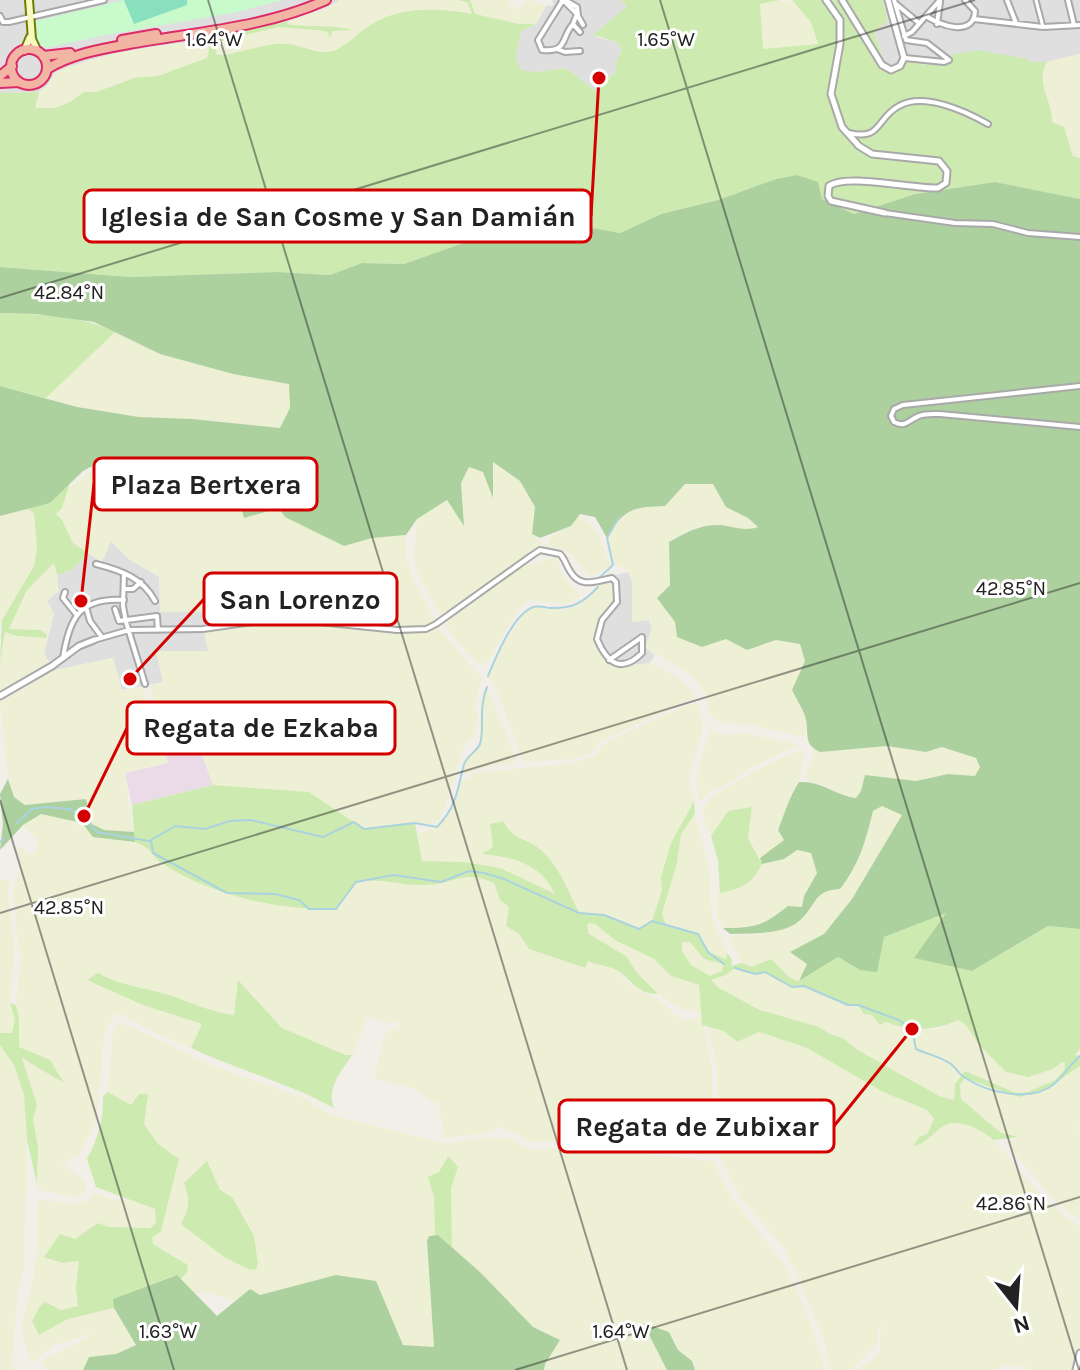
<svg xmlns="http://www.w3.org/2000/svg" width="1080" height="1370" font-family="Karla,sans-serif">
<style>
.residential{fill:#e0dfdf}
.industrial{fill:#ebdbe8}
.farmland{fill:#eef0d5}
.grass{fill:#cdebb0;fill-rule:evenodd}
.forest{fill:#add19e}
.park{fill:#c8facc}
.pitch{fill:#88e0be}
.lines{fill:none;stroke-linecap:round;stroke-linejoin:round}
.stream{stroke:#aad3df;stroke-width:2}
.pedestrian-casing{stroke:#a9a9a9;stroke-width:7}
.minor-casing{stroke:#a9a9a9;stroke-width:8}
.tertiary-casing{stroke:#a9a9a9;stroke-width:9}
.secondary-casing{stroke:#707d05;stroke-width:10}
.trunk-casing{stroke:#dc2a67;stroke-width:12}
.pedestrian{stroke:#fff;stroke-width:3}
.minor{stroke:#fff;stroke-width:4}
.tertiary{stroke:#fff;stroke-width:5}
.secondary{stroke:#f7fabf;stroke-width:6}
.trunk{stroke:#f2b4a3;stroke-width:8}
.ticks{fill:none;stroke:#222;stroke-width:2;stroke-opacity:0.45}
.ticks-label{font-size:20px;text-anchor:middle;fill:#222;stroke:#fff;stroke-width:6;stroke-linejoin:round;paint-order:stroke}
.leader{fill:none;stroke:#d40000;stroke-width:3}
.callout-dot{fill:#d40000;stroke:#fff;stroke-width:3}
.callout{fill:#fff;stroke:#d40000;stroke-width:3}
.callout-label{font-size:28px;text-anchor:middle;font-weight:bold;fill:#222}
</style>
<rect width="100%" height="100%" fill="#f2efe9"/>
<path class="residential" d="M0,0h340l-16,9 -41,13 -66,15 -102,16 -47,14 -13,6 -7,12 -9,7 -39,1z
M552,0h69l6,6 -32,31 22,5 5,8 -6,21 -20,20 -30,-23 -29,4 -16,-2 -5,-12 5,-27 14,-6 11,-19 8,-1z
M883,0h197v54l-33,8h-20l-49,-12 -31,15h-20l-20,-4 -3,7 -16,4 -14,-42 14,-9z
M111,541l18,18 30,18 77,33 -9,18 -19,23 -45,31 -41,8 -9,-32 -58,12 -11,-16 10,-40 -7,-13 11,-10 -1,-16 16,-6 15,-16 14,9z
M628,572l4,9v41l17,-2 3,9 -7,18 10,8 -5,8 -30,3 -12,-3 -14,-23 4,-16 16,-27 -2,-21z"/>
<path class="industrial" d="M182,729l15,12 16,44 -81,20 -7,-32 43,-10 -11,-30z"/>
<path class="farmland" d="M340,0h117l10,2 5,12 -21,-3 -85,17 -19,16 -18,8 -39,-8 -16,1 -25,6 -33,3 -2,-7 7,-6 58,-14 47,4 23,-1 -8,-4 -33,2 -22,-4 2,-3 36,-12z
M470,0h41l-4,4 11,5 11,-9 17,6 -10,18h-17l-45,-10z
M768,0l28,2 15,20 7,22 -55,5 -3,-46z
M200,40l8,4 1,6 -2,8 -13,6 -36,12 -39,6 -23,10h-12l-14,10 -15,6h-20l4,-16 9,-7 7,-12 13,-6 47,-14z
M1080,54v104l-7,-2 -9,-29 -12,-5 -4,-21 -6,-10v-20l5,-9z
M115,332l45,22 73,20 57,10v25l-9,19 -89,-9 -53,-2 -62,-10 -31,-9z
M212,457l17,7 15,54 35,-10 65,38 28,-8 34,-3v22l7,22 22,42 -9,5 -22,2 -123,-14 -44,12 42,-5 119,13 41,-5 43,49 -7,28 3,12 -3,16 -12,14 -17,57 -7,15 -12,6 -12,-3 -51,6 -55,-37 -96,-7 -16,-44 -11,2 -5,-14 -15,2 -17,-45 14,-4 -7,-31h52l-4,-20 23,-3 8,-17 -75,1 -1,-35 -30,-18 -18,-18 -9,21 -29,-19 -11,-23 -6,-6 6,-6 3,-17 28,-21 41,-1 35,-8z
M492,461l28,20 15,26 -3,27 11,9 -102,73 -25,-46 -2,-15 3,-36 30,-19 14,-17 8,-16 14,5 10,22z
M684,484h29l13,23 22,11 11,9 -11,3 -32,-5 -19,2 -28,14 1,44 -13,13 18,24 51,17 21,11 29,-10 24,4 5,17 -13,29 14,29 -1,18 -57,-13 -29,-1 -11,-12 -3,-19 -14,-17 -46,-28 7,-17 -2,-10 -18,2v-41l-4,-9 -15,-10 -6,-24 12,-21 21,-10 25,-1z
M26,508l8,5 3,36 -3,17 -34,59v-109z
M580,514l20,21 3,14 9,17 -22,11 -21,-25 -22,-5 5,-12 19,-9z
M556,557l7,20 18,19 -15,8 -38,-4 -13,15 -27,47 -6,3 -14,-10 -23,-30 6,-8 71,-50z
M54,563l5,28 -12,10 7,13 -7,21 -6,-5 -32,-1 18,-39z
M612,582l2,15 -16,27 -4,16 14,23 12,3 30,-3 26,13 17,16 2,6 -93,42 -13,15 -17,4 -49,3 -26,-71 -9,-15 14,-32 23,-32 9,-6 32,3 13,-4 23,-22z
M5,631l12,5 30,2 -3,16 5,10 -49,28v-30z
M113,658l9,32 20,-3 26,76 -43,10 9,59 -30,-2 -12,-6 -7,-25 -60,6 -11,-8 -6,-18 -8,-77 55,-32z
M487,687l30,72 -2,4 -24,3 -28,9 2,-13 14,-18 2,-42z
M692,703l7,3 4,20 -14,54 5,21 -23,42 -10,34 1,12 -10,32 -13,8 -35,-14 -25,-2 -25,-50 -23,-19 -21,-10 -27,20 20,2 27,9 18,16 9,14 -93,-33 -42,-1 -5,-27 20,-7 14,-15 9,-30 15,-9 96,-10 23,-6 8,-11 15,-9z
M710,731l13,4 22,-2 55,12 -50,23 -19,14 -19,8 -9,10 -5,-1 -2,-23z
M887,746l39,6 16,-5 34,11 4,9 -5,9 -27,-2 -32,7 -51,-6 -4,16 -5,7 -10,-1 -22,-12 -16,-3 -3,-9 8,-15 1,-9 6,3z
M805,749l-6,33 -9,13v9l-12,25 6,11 -24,18 -12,-21 3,-30 -23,4 -17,25 -5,-10 -3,-17 9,-13 59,-34z
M882,806l21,9 -51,84 -28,35 -33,18 17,12 -9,17 -9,-3 -19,-19 -21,8 -8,-4 -15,-26 34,-4 36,-10 23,-29 9,-5 44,-78z
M41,814l41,9 11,14 42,5 15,5 9,16 52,26 40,11 91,-2 14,-16 16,-3 55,6 38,-9 19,2 10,5 6,17 10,7 -4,19 13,8 10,15 55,19 4,-7 27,8 16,16 16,10h6l29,25 20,-3 10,50 2,89 -78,-11 -71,-4 -35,1 -28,-15 -12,5 -43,6 -3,-2 -5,-33 -8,-1 -15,-13 -42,-10 11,-44 7,-7 8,3 -2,-11 -7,4 -24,-8 -15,39 -6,1 -64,-28 -43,-47 -4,34 -25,-4 -39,-15 -62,-16h-21l55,25 59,19 -11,24 -37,-16 -37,-20 -12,17 -9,92 -18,36 -16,5 21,18 4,6 -3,6 -8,5 -37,-7 -2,-7 1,-35 -5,-29 4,-14 -15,-48 40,24 -43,-34v-28l-3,-14 5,-55 -3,-1 -5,-60 7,-19 -2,-22h6l1,5 7,2 5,-7v-8l-14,-15z
M695,814l14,53 3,51 15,35 -1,6 -18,-7 -7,-14 -35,-12 -4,-13 15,-50 4,-29z
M797,850l14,3 6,20 -13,23 -2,12 -14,-2 -22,17 -16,5h-27l-6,-13v-23l22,-3 15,-10 8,-15 22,-5z
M0,879l10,2 -2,13 7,55 -5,54 5,16 -3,15 -12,-1z
M589,923l6,1 20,16 39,19 17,17 28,9 2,28 -21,-4 -22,-15 -20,-20 -12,-18 -37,-22 -2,-8z
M682,942h8l14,17 20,5 -2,7 -12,5 -19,-11 -9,-14z
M735,968l20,6 10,-2 15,9 24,5 44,19h10l14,10 33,14h34l18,-9 8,4 15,22 26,26 47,-3 9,-7 4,1 -2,7 -16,14 -20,8 -12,1 -51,-22 -10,13 -1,16 -15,-4 -83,-47 -13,-11 -13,-4 -11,-7 -59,-17 -41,-22 -8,-8 15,-5z
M125,1024l93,44 84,29 30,18 112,28 51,-6 17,2 13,8 11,3 32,-4 145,15 19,37 55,70 21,49 15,44v9h-128l-3,-9 -14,-11 -4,-13 -30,-14 23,47h-123l1,-6 15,-24 -27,-13 -52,-54 -43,-38 -11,6 8,106 -32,-2 -112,-57 -31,7 -10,-6 -14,12 -27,-8h-15l-13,-14 6,-7 -8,-14 -26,-14 -1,-6 9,-7 18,-72 -21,-15 -27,-39 -23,-13 5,-59 4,-8z
M708,1026l16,5 13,11 22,-10 48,16 76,44 44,18 7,9 -14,26 27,-21 13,-1 23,9 11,8 48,57 38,31v116l-5,26h-47l1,-2 -21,-3 -13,5h-137l22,-17v-22l5,-10 -8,10 1,12 -26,27h-22l-7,-33 -38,-88 -45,-52 -20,-39 -3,-88z
M0,1045l14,20 10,30 3,46 -3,128 -6,21 -6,72 2,8h-14z
M1080,1066v59l-6,4h6v92l-30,-25 -44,-53 12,-6 -17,-4 -40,-34 -1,-14 5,-7 54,19 26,-7z
M93,1193l21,7h17l24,9 1,13 -6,6 -41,-1 -11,-4 -23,16 4,21 -3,28 2,18 -17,4 -21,25 28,-16 46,-11 22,37 -20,9 -27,3 -6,13h-37l-5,-10 32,-14 19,-12 -39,11 -22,19 -8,-25 -1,-19 9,-30 6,-38v-45l3,-8 32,5 10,-2 8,-3z"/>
<path class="grass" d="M457,0h13l5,14 44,10h17l-15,7 -5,27 5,12 16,2 29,-4 30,23 20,-20 -1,-6 7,-15 -5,-8 -24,-7 34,-29 -6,-6h159l-20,4 3,45 55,-5 -7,-22 -19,-22h91l5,21 -14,10 14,41 16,-4 2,-7 21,4h20l7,-11 24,-4 49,9 1,3h19c-13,22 6,38 5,60l12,5 9,29 7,2v41l-85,-17 -80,12 -61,20 -32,-15 -25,-24 -21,4 -58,21 -57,14 -41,19 -27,-5 -29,8 -101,7 -59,21 -42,-1 -32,12 -52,-3 -148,5 -130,-10v-174l39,-1 -4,16h20l15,-6 14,-10h12l38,-14 24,-2 49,-18 2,-8 -1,-6 -8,-4 88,-19 -1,3c22,4 45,0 66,6l-21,1 -1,7 -5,-7 -47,-4 -58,14 -6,6 1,7 6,1c22,-3 46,-13 68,-11 13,2 30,11 43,7 14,-5 24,-17 36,-25 30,-20 68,-18 103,-12l-5,-12z
M0,313c39,1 80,2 115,19l-69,66 -46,-12z
M70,483l-8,25 -6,6 6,6 11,23 15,10 -15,16 -16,6 -3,-12 -27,27 -18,39 32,1 6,5v3l-30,-2 -12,-4 -5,30 2,-42 32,-54 3,-17 -3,-36 -8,-5 24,-5z
M213,785l96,7 55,37 51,-6 7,38 42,1 36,6 55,26c-14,-30 -42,-37 -73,-40l11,-7 -3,-23 13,-3c11,21 24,16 39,30 18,16 26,41 37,61l25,3 35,14 13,-8 10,-31 -1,-13 10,-34 23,-42 1,13 -14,20 -4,29 -15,50 4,13 32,8 10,18 18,7 1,-6 5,7 -1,6 11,-3 9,4 20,-8 19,19 9,3 39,-24 22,13 24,-33 63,-25 -32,46 57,13 76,-45 32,3v120l-5,6 5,1v10l-35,24 -26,7 -54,-19 -5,7 1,14 40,34 18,4 -25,3c-12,-9 -33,-22 -48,-15 -12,6 -19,19 -33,21l6,-9 8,-3 7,-15 -7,-9 -44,-18 -76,-44 -48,-16 -22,10 -13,-11 -22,-6 -3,-40 -28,-9 -17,-17 -39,-19 -20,-16 -6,-1 -2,3 2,8 37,22 12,18 20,20c-22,1 -27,-17 -44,-25 -8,-4 -18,-4 -26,-8l-3,7 -56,-19 -10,-15 -13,-8 3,-19 -9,-7 -6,-17c-29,-14 -40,1 -68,2 -24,1 -46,-8 -70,-3l-20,27c-59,1 -123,-13 -173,-45 -13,-8 -9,-15 -28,-22l-3,-37zM682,942h8l14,17 19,5 -1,7 -12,5 -19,-11 -9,-14zM735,968l20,6 10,-2 27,15 12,-1 44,19h10l6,9 8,1 8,10 6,-3c25,10 48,9 72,-2l7,4 15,22 26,26 22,5 25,-8 9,-7 3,1 -1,7 -9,10 -27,12 -12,1 -51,-22 -10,13 -1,16 -15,-4 -83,-47 -13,-11 -13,-4 -11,-7 -59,-17 -41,-22 -8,-8 15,-5z
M752,807l-4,31 14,26c-10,20 -20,25 -42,29l-2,-32 -7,-25 17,-25z
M98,973c23,13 50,15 74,23 22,8 40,16 62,19l4,-35 44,48 64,27h6c-11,17 -26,33 -18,53 -46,-25 -96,-38 -143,-60l11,-24 -59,-19 -56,-25z
M10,1003l6,2 3,14v28l31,13 14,23 -42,-25 15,47 -4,14 5,29 -1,35 -10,-42 -3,-46 -10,-30 -14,-20v-12h12l3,-14z
M108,1092l23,13 8,-11h9l-4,30 14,20 21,15 -18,72 -9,7 1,6 35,21 -1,7 -6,7 -5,-4 -62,24v9l-46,11 -29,16 -7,-14 8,-15 5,-4 16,8 17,-4 -2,-18 3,-27 -17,2 -18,-6 16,-23 15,5 23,-16 11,4 41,1 6,-6 -1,-13 -59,-22 -9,-28c12,-22 16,-39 16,-63z
M448,1156l10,11 -7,21 1,59 -14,-12h-3l-1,-38 -6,-20 11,-5z
M207,1161l13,29 12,7 22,39 4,28 -2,5 -6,1 -26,-13 -43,-33c9,-16 9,-24 3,-41z"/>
<path class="forest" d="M797,175l21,7 4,17 32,15 61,-20 80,-12 85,17v730l-32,-3 -76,45 -58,-13 32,-45 -62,24 -7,35 -17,-2 -22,-13 -39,24 8,-17 -17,-12 34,-18 28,-35 50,-84 -20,-9 -9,5c-7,29 -14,54 -33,78 -28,1 -24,19 -42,33 -17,13 -47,11 -68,12l-7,-6c32,0 40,-2 65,-22l14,1 2,-11 13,-23 -6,-20 -14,-3 -13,9 -22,5 -2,-6 24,-18 -6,-10c7,-17 11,-33 21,-48 24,-1 35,13 57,16l5,-7 4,-16 51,6 32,-7 27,2 5,-9 -4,-9 -34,-11 -16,5 -39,-6 -67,6c-17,-8 -11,-17 -14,-32 -2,-10 -10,-21 -14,-30l13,-29 -5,-17 -24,-4 -29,10 -21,-11 -24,8 -25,-10 -2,-15 -18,-24 13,-13 -1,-43c16,-9 31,-18 50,-17 14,1 25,7 39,2l-10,-9 -22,-11 -13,-23h-28l-20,22c-32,1 -42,3 -58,32l-12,-21 -15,-3 -9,12 -31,12 -8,-4 3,-27 -15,-26 -27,-19v36l-10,-26 -14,-5 -8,16 3,43 -17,-26 -30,19 -11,16 -34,3 -28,8 -59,-29 -6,-9 -35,10 -15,-54 -17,-7 -71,6h-43l-15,8 -33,32 -50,13v-130l77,21 62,10 53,2 88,9 10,-20 -1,-24 -56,-10 -73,-20 -66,-32 -58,-8 -36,-1v-46l130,10 148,-5 52,3 32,-12 42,1 59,-21 101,-7 29,-8 27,5 41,-19 57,-14 58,-21z
M8,779l6,18 11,8 61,-6 6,25 12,6 30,2 1,10 -42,-5 -11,-14 -41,-9 -18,11 -23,25 3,-26 -3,-30z
M438,1235l43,38 52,54 27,13 -15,24 -1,6h-461l6,-13 27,-3 20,-9 -22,-37 -1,-9 64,-24 40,41 33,-27 10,6 76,-20 40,6 27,64 31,2 -7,-106 2,-5z
M643,1323l26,9 9,18 14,11 3,9h-28z"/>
<path class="park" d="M124,0l3,9 60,-4v-5h96l-50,13 -123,21 -65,14 -6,-3 2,-2 -6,-6 1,-16z"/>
<path class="pitch" d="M124,0h63v5l-53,19z"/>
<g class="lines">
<path class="stream" d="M599,578l14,-13 -6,-27 12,-21
M488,676c8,-19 24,-59 43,-68 6,-3 12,-1 19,0 22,1 33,-5 48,-21
M17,823l15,-14 13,-2 24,2 15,7 13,16 52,9
M151,840l24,-14 30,3 25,-8 21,-1 72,17 31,-15 10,7 51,-6 22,4c20,-21 20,-36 27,-63 3,-8 13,-13 16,-20 5,-17 -2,-35 7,-57
M151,841l2,12 74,40 48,1 24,6 10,9h27l20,-27 38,-7 47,7 28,-11 15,2 20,6 75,34 25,2 35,14 13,-8 46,13 10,18 16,12
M0,842l3,-3
M735,968l20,6 10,-2 27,15 12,-1 44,19h10l41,15 13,9 4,20c11,5 25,8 35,15 5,4 8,10 13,13 23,16 67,26 90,7 10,-8 16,-20 26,-28"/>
<g class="pedestrian-casing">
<path id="pedestrian" d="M1036,0l7,27"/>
</g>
<g class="minor-casing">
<path id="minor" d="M563,0l-25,40 4,10c26,3 19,-13 31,-26
M563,0l14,14 -4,10 7,8
M565,0l12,7 1,9 5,9
M894,0l12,40 21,3 22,17 -5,2 -39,-4
M1007,0l9,23
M1068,0l6,25
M896,4l23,19
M0,16l3,6h6l95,-22
M926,16c13,9 48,22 49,-5l-10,-11
M974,19l69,8 37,-2
M937,24l3,-22
M904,36l8,-4 28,-32
M557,49l8,3 15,-1
M849,133c33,8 27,-15 50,-27 25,-14 66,5 89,18
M885,213l70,10 38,1 35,9 52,4
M1080,386l-177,19 -9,4 -3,7 3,6c12,6 14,-2 25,-6 7,-3 14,-2 21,-2l140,13
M96,564c24,6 47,14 59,37
M124,574l-1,32 3,16 19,62
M126,589h7l8,-7
M65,592l-2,6 13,16
M86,607l4,14 11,15
M115,609l4,12 38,-5 1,14
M94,640l35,-10 74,-1 78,-11 116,12 29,-1 10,-5 95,-68 9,-6 20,4c5,5 6,11 10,17 10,18 26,10 42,7l4,4 1,20 -15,18 -5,19c10,24 24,35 45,14v-16l-33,23
M63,658c6,-39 16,-61 61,-58"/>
</g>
<g class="tertiary-casing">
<path id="tertiary" d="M562,0h1
M826,0l14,20v24l-9,50 11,33 17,19 13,8 67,7 8,10 -1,12 -8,5c-24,1 -93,-15 -109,-2l-1,10 3,5 54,12
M842,0l40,65 9,5 9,-4 4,-8 -16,-58
M0,696l52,-30 27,-20 15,-6
M1076,1370l4,-17"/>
</g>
<g class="secondary-casing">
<path id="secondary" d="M29,0l3,39 6,13
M24,51l6,-14"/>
</g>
<g class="trunk-casing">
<path id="trunk" d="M122,40l34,-6
M11 67a18 18 0 1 1 36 0a18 18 0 1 1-36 0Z
M43,56l27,-3
M47,69c24,-15 54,-20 82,-25 66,-12 135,-16 197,-44
M0,76l12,-10
M0,83l19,-1"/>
</g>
<use href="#pedestrian" class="pedestrian"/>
<use href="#minor" class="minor"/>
<use href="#tertiary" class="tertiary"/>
<use href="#secondary" class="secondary"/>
<use href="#trunk" class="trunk"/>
</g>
<path class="ticks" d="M208,0l419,1370M660,0l419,1370M0,298l975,-298M0,800l174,570M0,913l1080,-330M515,1370l565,-173"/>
<g class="ticks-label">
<text x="214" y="46">1.64°W</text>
<text x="666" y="46">1.65°W</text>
<text x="69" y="299">42.84°N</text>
<text x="1011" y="595">42.85°N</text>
<text x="69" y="914">42.85°N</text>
<text x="1011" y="1210">42.86°N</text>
<text x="168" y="1338">1.63°W</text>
<text x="621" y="1338">1.64°W</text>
</g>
<path class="leader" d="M599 78L591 216M81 601L94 484M130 679L204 599M84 816L127 728M912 1029L834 1126"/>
<g class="callout-dot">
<circle cx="599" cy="78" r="8"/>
<circle cx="81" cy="601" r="8"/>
<circle cx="130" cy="679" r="8"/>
<circle cx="84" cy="816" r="8"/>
<circle cx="912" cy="1029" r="8"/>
</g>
<g class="callout">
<rect x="84" y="190" width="507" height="52" rx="8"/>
<rect x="94" y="458" width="223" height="52" rx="8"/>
<rect x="204" y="573" width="193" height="52" rx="8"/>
<rect x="127" y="702" width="268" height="52" rx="8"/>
<rect x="559" y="1100" width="275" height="52" rx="8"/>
</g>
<g class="callout-label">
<text x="338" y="226">Iglesia de San Cosme y San Damián</text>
<text x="206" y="494">Plaza Bertxera</text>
<text x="300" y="609">San Lorenzo</text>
<text x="261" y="737">Regata de Ezkaba</text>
<text x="697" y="1136">Regata de Zubixar</text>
</g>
<g transform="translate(1016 1306) rotate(163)" stroke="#ffffff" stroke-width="6" paint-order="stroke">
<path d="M0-6L14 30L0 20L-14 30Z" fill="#222222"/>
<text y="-12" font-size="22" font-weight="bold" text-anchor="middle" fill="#222222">N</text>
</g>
</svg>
